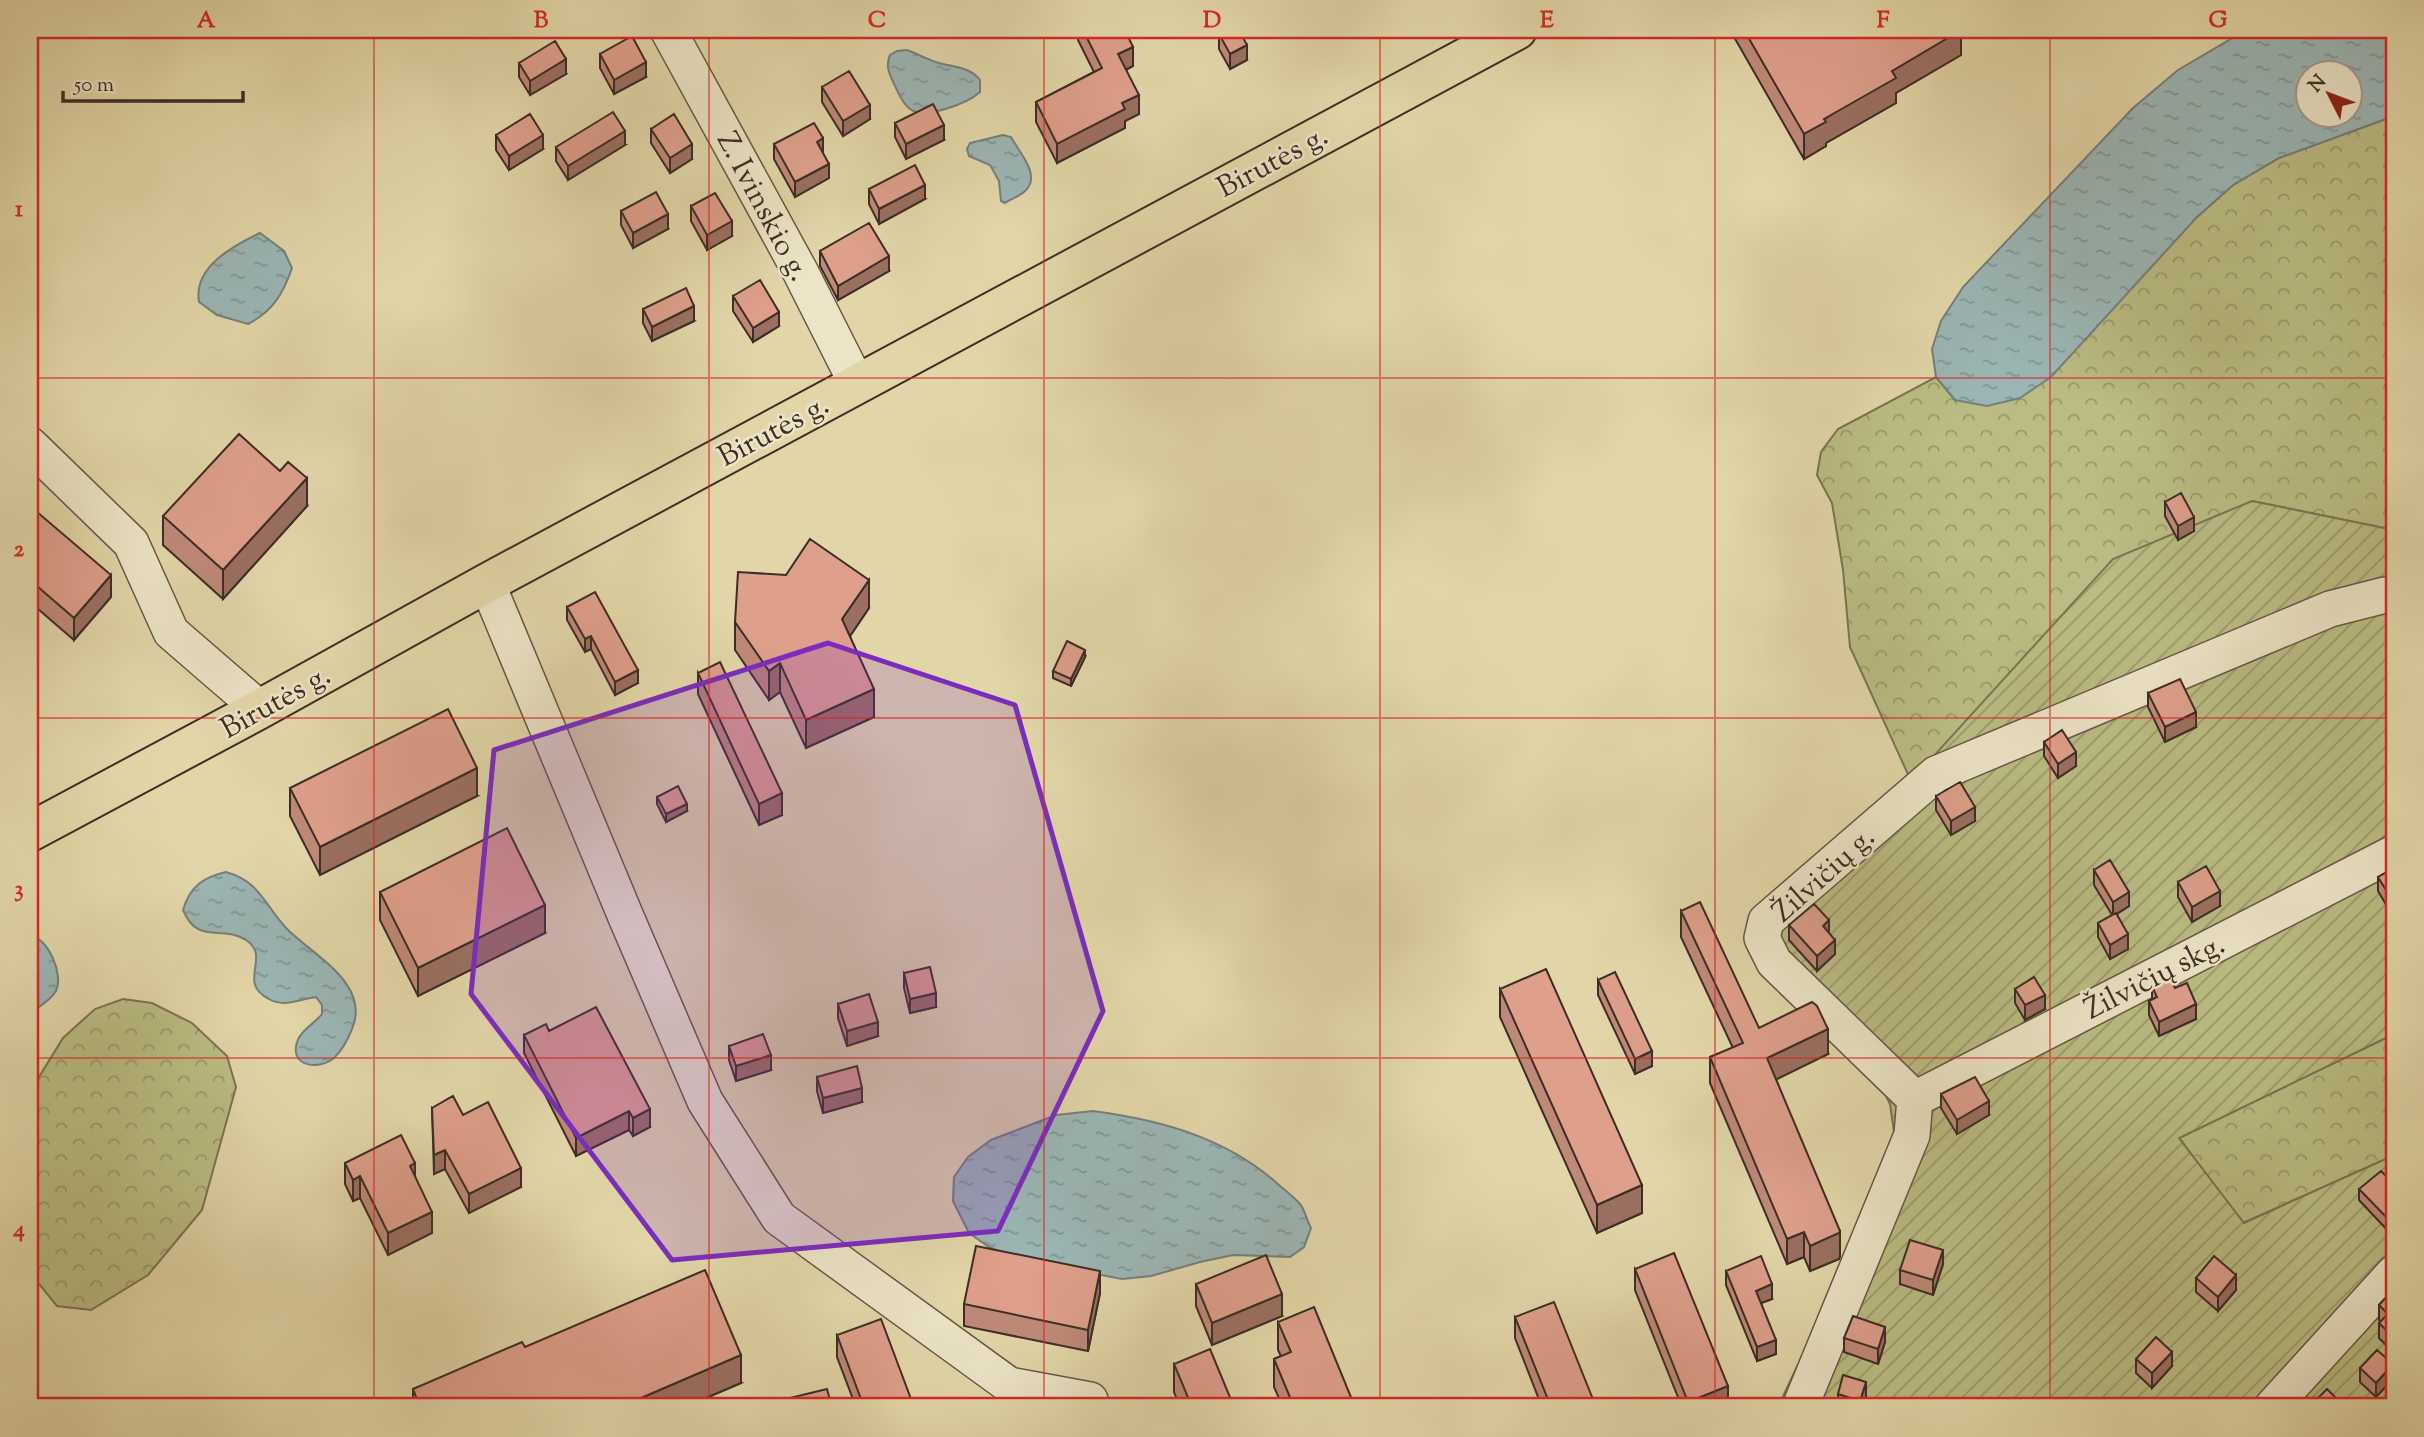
<svg xmlns="http://www.w3.org/2000/svg" width="2424" height="1437" font-family="'Sorts Mill Goudy',serif">
<style>
.forest{fill:url(#forest-crowns);stroke:#7b7454;stroke-width:2}
.garden{fill:url(#garden-furrows);stroke:#7b7454;stroke-width:2}
.water{fill:url(#water-ripples);stroke:#757f7c;stroke-width:2;fill-rule:evenodd}
.lines{fill:none;stroke-linecap:round;stroke-linejoin:round}
.minor-casing{stroke:#665746;stroke-width:38}
.major-casing{stroke:#3c2d26;stroke-width:42}
.minor{stroke:#ece4c6;stroke-width:35}
.major{stroke:#e2d6a8;stroke-width:38}
.wall{fill:#bf8978;stroke:#3c2d26;stroke-width:2}
.shaded-wall{fill:#9b6f61;stroke:#3c2d26;stroke-width:2}
.building{fill:#de9f8b;stroke:#3c2d26;stroke-width:2}
.marked{fill:#7b2cbf;fill-opacity:0.2;stroke:#7b2cbf;stroke-width:5;stroke-linejoin:round}
.grid{fill:none;stroke:#d62828;stroke-width:2;stroke-opacity:0.55}
.labels{text-anchor:middle;stroke-width:5;stroke-linejoin:round;paint-order:stroke}
.street-label{font-size:30px;fill:#3c2d26;stroke:#ece4c6}
.neatline{fill:none;stroke:#d62828;stroke-width:2.5}
.grid-label{font-size:23px;text-anchor:middle;font-weight:bold;fill:#d62828}
</style>
<defs>
<pattern id="forest-crowns" width="20" height="18" patternUnits="userSpaceOnUse" patternTransform="scale(1.75)"><rect width="20" height="18" fill="#babc83"/><path d="M2 6a3 3 0 1 1 6 0M12 15a3 3 0 1 1 6 0" fill="none" stroke="#98996b"/></pattern>
<pattern id="garden-furrows" width="10" height="10" patternUnits="userSpaceOnUse" patternTransform="scale(1.75)"><rect width="10" height="10" fill="#babc83"/><path d="M-1 1l2-2M0 10L10 0M9 11l2-2" fill="none" stroke="#98996b"/></pattern>
<pattern id="water-ripples" width="26" height="14" patternUnits="userSpaceOnUse" patternTransform="scale(1.75)"><rect width="26" height="14" fill="#9bb6b5"/><path d="M2 4q2-2 4 0t4 0M15 11q2-2 4 0t4 0" fill="none" stroke="#809493"/></pattern>
</defs>
<rect width="100%" height="100%" fill="#e2d6a8"/>
<filter id="stains"><feTurbulence type="fractalNoise" baseFrequency=".00286" numOctaves="4"/><feColorMatrix values="0 0 0 0 .2 0 0 0 0 .09 0 0 0 0 .02 0 0 0 .5 -.17"/></filter>
<radialGradient id="worn" r=".72"><stop offset=".6" stop-color="#630" stop-opacity="0"/><stop offset="1" stop-color="#630" stop-opacity=".3"/></radialGradient>
<path class="forest" d="M2394,116v414l-142,-29 -341,280 -61,-134 -7,-77 -11,-67 -15,-28 4,-23 17,-23 98,-52 19,23 242,-183 36,-32 46,-27z
M123,999l29,4 40,20 35,33 9,31 -34,123 -54,65 -57,35 -34,-4 -27,-33v-164l6,-27 27,-44 32,-29z
M2394,1034v125l-4,-2 -147,66 -64,-85z"/>
<path class="garden" d="M2252,501l142,29v504l-215,104 65,85 146,-66 4,2v248h-616l63,-134 53,-141 -4,-28 -9,-18 -129,-160 159,-145 202,-222z"/>
<path class="water" d="M2246,30h148v86l-115,42 -46,27 -36,32 -146,160 -31,21 -33,8 -32,-6 -19,-23 -4,-28 9,-28 22,-34 170,-179 45,-38zM2308,74h42v42h-42z
M907,50c11,4 21,10 32,13 15,4 31,4 41,17v12c-12,11 -55,28 -70,17 -8,-6 -11,-15 -15,-23 -5,-11 -10,-19 -5,-31l7,-4z
M1003,135l8,2c8,15 31,39 14,54 -5,5 -14,8 -20,12l-4,-2 -2,-20 -9,-16 -21,-9 -2,-7 3,-6z
M260,233l24,18 8,17c-9,26 -19,43 -44,56l-31,-9 -18,-13c-6,-35 34,-56 61,-69z
M226,872c35,10 38,33 61,57 27,27 84,55 65,100 -4,10 -9,20 -17,28 -15,14 -46,10 -38,-15 3,-11 18,-19 25,-28v-9l-6,-8c-16,2 -32,11 -47,2 -33,-17 3,-42 -23,-59 -25,-16 -48,6 -63,-30 7,-24 21,-33 43,-38z
M30,936c18,1 34,39 26,55 -5,9 -17,16 -26,22z
M1093,1111c68,9 135,27 187,75 6,5 14,11 20,18 5,6 7,17 11,24l-7,19 -14,10 -57,-2 -33,7 -49,14 -29,3 -104,-20 -29,-12 -20,-14 -16,-32 1,-24 14,-20 23,-17 65,-25z"/>
<g class="lines">
<g class="minor-casing">
<path id="minor" d="M668,30l133,243 56,111
M30,445l101,98 40,89 89,77
M487,583l139,334 79,184 74,117 230,167 81,15
M1915,1099l479,-246
M1800,1407l112,-272 3,-36 -141,-137 -12,-24 4,-17 170,-147 394,-165 55,-14h9
M2272,1407l122,-134"/>
</g>
<g class="major-casing">
<path id="major" d="M30,832l230,-123 227,-126 1030,-553"/>
</g>
<use href="#minor" class="minor"/>
<use href="#major" class="major"/>
</g>
<path class="wall" d="M1078,30h47l8,36 -7,4 13,44 -14,7v7l-68,35 -21,-41v-20l58,-30 -16,-32z
M1730,30h230l1,25 -65,38v10l-70,40v3l-22,13z
M1219,34l28,26 -17,9 -11,-20z
M600,54l46,23 -32,17 -14,-26z
M519,63l47,11 -36,21 -11,-18z
M822,87l48,32 -27,17 -21,-34z
M895,123l49,17 -38,19 -11,-22z
M651,129l41,30 -22,14 -19,-30z
M496,135l47,14 -34,21 -13,-20z
M774,144l49,9 6,25 -34,19 -21,-38z
M625,145l-57,35 -12,-19v-14z
M869,189l56,10 -46,25 -10,-20z
M691,206l41,30 -25,14 -16,-29z
M621,211l47,18 -35,19 -12,-23z
M820,251l69,20 -51,29 -18,-34z
M733,296l46,30 -26,16 -20,-31z
M643,309l51,12 -42,20 -9,-18z
M2165,502l29,29 -16,9 -13,-24z
M30,506l81,91 -37,43 -44,-38z
M307,506l-84,93 -60,-54v-29z
M786,575l83,33 -19,28 24,81 -68,31 -26,-56 -11,8 -34,-50v-28z
M567,607l71,76 -23,12 -24,-46 -6,3 -18,-32z
M1085,657l-14,29 -18,-8v-7z
M698,673l84,142 -23,10 -61,-131z
M2148,693l48,34 -31,15 -17,-35z
M2044,742l32,24 -18,12 -14,-22z
M290,788l187,8 -157,79 -30,-59z
M1936,796l39,25 -24,14 -15,-25z
M657,797l30,14 -21,11 -9,-18z
M2394,868v50l-16,-27v-14z
M2094,870l35,36 -12,8 11,35 -18,10 -12,-22v-14l14,-8 -18,-30z
M2178,882l42,24 -28,16 -14,-25z
M380,892l165,41 -127,63 -38,-76z
M1681,911l78,117 69,26 -52,25 64,177 -1,3 -29,12 -6,-14 -17,7 -77,-181v-26l23,-9 -52,-111z
M1789,925l40,8 6,21 -18,17 -28,-31z
M904,973l32,34 -26,6 -6,-25z
M1598,980l54,86 -17,8 -37,-79z
M2152,986l23,2 21,31 -37,17 -10,-21v-14l3,-1z
M1500,989l142,224 -45,20 -97,-216z
M2015,989l30,20 -20,11 -10,-17z
M838,1004l40,32 -31,10 -9,-28z
M524,1035l126,92 -17,9 -4,-6 -53,26 -52,-103z
M729,1046l42,24 -35,11 -7,-21z
M817,1077l45,25 -39,11 -6,-22z
M1941,1094l48,21 -32,19 -16,-26z
M432,1108l89,79 -52,26 -24,-44 -11,5z
M345,1163l70,13 17,57 -44,22 -28,-57 -7,3 -8,-17z
M2394,1184v49l-2,2 -33,-35v-11z
M1943,1264l-10,31 -33,-11v-14z
M1635,1269l93,138h-46l-47,-117z
M1726,1271l46,28 -11,4 15,51 -19,7 -31,-76z
M2196,1278l40,12 -18,21 -22,-19z
M1196,1284l86,32 -70,29 -16,-39z
M2394,1289v64l-15,-15v-15l2,-2 -2,-1v-15z
M1100,1293l-12,58 -124,-25v-22z
M1515,1317l81,90h-54l-27,-69z
M1278,1322l77,85h-72l-9,-20v-28l7,-3 -3,-6z
M837,1335l77,72h-58l-19,-50z
M1844,1338l41,4 -7,22 -34,-12z
M525,1347l216,36 -56,24h-272v-18z
M2136,1359l36,7 -20,22 -16,-15z
M1174,1364l60,43h-54l-6,-15z
M2360,1368l33,11 -17,18 -16,-15z
M1838,1394l28,3 -3,10h-25z"/>
<path class="shaded-wall" d="M1961,30v25l-65,38v10l-70,40v3l-22,13v-25l88,-63z
M1247,45v15l-17,9v-15z
M1133,47v19l-15,8v-20z
M566,59v15l-36,21v-14z
M646,62v15l-32,17v-14z
M1139,95v19l-14,7v7l-68,35v-19l65,-41z
M870,105v14l-27,17v-15z
M944,125v15l-38,19v-15z
M625,131v14l-57,35v-14z
M543,135v14l-34,21v-14z
M823,138v15l-6,-11z
M692,144v15l-22,14v-15z
M829,164v14l-34,19v-15z
M925,185v14l-46,25v-15z
M668,214v15l-35,19v-15z
M732,221v15l-25,14v-15z
M889,256v15l-51,29v-14z
M694,306v15l-42,20v-14z
M779,312v14l-26,16v-14z
M307,478v28l-84,93v-29z
M2194,517v14l-16,9v-14z
M111,575v22l-37,43v-22z
M869,580v28l-27,40v-29z
M591,636v13l-6,3v-13z
M1085,650v7l-14,29v-7z
M780,663v29l-11,8v-29z
M638,670v13l-23,12v-13z
M874,689v28l-68,31v-28z
M2196,712v15l-31,15v-15z
M2076,752v14l-18,12v-14z
M477,768v28l-157,79v-28z
M782,793v22l-23,10v-21z
M687,804v7l-21,11v-8z
M1975,807v14l-24,14v-14z
M2220,891v15l-28,16v-15z
M2129,892v14l-16,10v-14z
M545,905v28l-127,63v-28z
M1829,920v15l-6,-9z
M2128,934v15l-18,10v-14z
M1835,940v14l-18,17v-15z
M936,993v14l-26,6v-14z
M2045,995v14l-20,11v-15z
M2196,1004v15l-37,17v-14z
M878,1022v14l-31,10v-15z
M1828,1029v25l-61,30v-26z
M1652,1051v15l-17,8v-15z
M771,1055v15l-35,11v-15z
M862,1088v14l-39,11v-15z
M1989,1101v14l-32,19v-14z
M650,1109v18l-17,9v-18z
M629,1111v19l-53,26v-18z
M445,1150v19l-11,5v-19z
M415,1163v21l-5,-18z
M521,1168v19l-52,26v-19z
M360,1176v22l-7,3v-21z
M1642,1185v28l-45,20v-28z
M432,1212v21l-44,22v-22z
M2394,1221v12l-2,2v-12z
M1840,1231v25l-1,3 -29,12v-25z
M1804,1232v25l-17,7v-25z
M1943,1250v14l-10,31v-15z
M1100,1271v22l-12,58v-21z
M2236,1275v15l-18,21v-14z
M1772,1284v15l-16,6v-14z
M1282,1294v22l-70,29v-22z
M1885,1327v15l-7,22v-15z
M1776,1340v14l-19,7v-14z
M2172,1352v14l-20,22v-15z
M741,1355v28l-56,24h-65z
M2393,1364v15l-17,18v-14z
M1866,1382v15l-3,10h-3v-6z
M1728,1386v21h-40v-5z"/>
<path class="building" d="M1083,30h42l8,17 -15,7 21,41 -17,8 3,6 -68,35 -21,-42 66,-34z
M1228,30h11l8,15 -17,9 -11,-20z
M1744,30h217l-69,41 4,7 -72,41 2,3 -22,12z
M632,36l14,26 -32,18 -14,-26z
M555,41l11,18 -36,22 -11,-18z
M849,71l21,34 -27,16 -21,-34z
M933,104l11,21 -38,19 -11,-21z
M613,112l12,19 -57,35 -12,-19z
M530,114l13,21 -34,21 -13,-21z
M674,114l18,30 -22,14 -19,-29z
M814,123l9,15 -6,4 12,22 -34,18 -21,-38z
M915,165l10,20 -46,24 -10,-20z
M656,192l12,22 -35,19 -12,-22z
M715,193l17,28 -25,14 -16,-29z
M869,223l20,33 -51,30 -18,-35z
M760,280l19,32 -26,16 -20,-32z
M686,288l8,18 -42,21 -9,-18z
M239,434l41,37 8,-9 19,16 -84,92 -60,-54z
M2181,493l13,24 -16,9 -13,-24z
M30,506l81,69 -37,43 -44,-38z
M810,539l59,41 -27,39 32,70 -68,31 -26,-57 -11,8 -34,-49 3,-50 48,3z
M595,592l43,78 -23,12 -24,-46 -6,3 -18,-32z
M1067,641l18,9 -14,29 -18,-8z
M720,662l62,131 -23,11 -61,-131z
M2180,679l16,33 -31,15 -17,-34z
M448,709l29,59 -157,79 -30,-59z
M2062,730l14,22 -18,12 -14,-22z
M1960,782l15,25 -24,14 -15,-25z
M678,786l9,18 -21,10 -9,-17z
M507,828l38,77 -127,63 -38,-76z
M2110,860l19,32 -16,10 -19,-32z
M2206,866l14,25 -28,16 -14,-25z
M2394,868v35l-16,-26z
M1700,902l59,126 53,-26 5,4 11,23 -61,29 73,173 -1,2 -29,13 -6,-14 -17,7 -77,-182 33,-14 -62,-132z
M1814,904l15,16 -6,6 12,14 -18,16 -28,-31z
M2116,913l12,21 -18,11 -12,-22z
M930,967l6,26 -26,6 -6,-26z
M1546,969l96,216 -45,20 -97,-216z
M1615,972l37,79 -17,8 -37,-79z
M2034,977l11,18 -20,10 -10,-16z
M2170,977l5,11 12,-5 9,21 -37,18 -10,-21 8,-4 -5,-11z
M869,994l9,28 -31,9 -9,-27z
M596,1007l54,102 -17,9 -4,-7 -53,27 -52,-103 22,-11 3,7z
M763,1034l8,21 -35,11 -7,-20z
M857,1066l5,22 -39,10 -6,-21z
M1975,1077l14,24 -32,19 -16,-26z
M453,1096l10,19 25,-13 33,66 -52,26 -24,-44 -11,5 -2,-47z
M401,1135l14,28 -5,3 22,46 -44,21 -28,-57 -7,4 -8,-17z
M2381,1171l13,13v37l-2,2 -33,-34z
M1910,1240l33,10 -10,30 -33,-10z
M976,1246l124,25 -12,59 -124,-26z
M1674,1253l54,133 -40,16 -53,-133z
M1266,1255l16,39 -70,29 -16,-39z
M1761,1256l11,28 -16,7 20,49 -19,7 -31,-76z
M2214,1256l22,19 -18,22 -22,-19z
M705,1270l36,85 -121,52h-200l-7,-18 109,-47 3,5z
M2394,1289v49l-15,-15 9,-9 -9,-9z
M1554,1302l42,105h-45l-36,-90z
M1314,1307l41,100h-61l-20,-48 17,-7 -13,-30z
M1853,1316l32,11 -7,22 -34,-11z
M881,1319l33,88h-50l-27,-72z
M2156,1337l16,15 -20,21 -16,-14z
M1210,1349l24,58h-42l-18,-43z
M2377,1350l16,14 -17,19 -16,-15z
M1843,1375l23,7 -6,19 -22,-7z
M827,1389l5,18h-40l-2,-9z
M2327,1389l15,15 -3,3h-26l-2,-2z
M2164,1403l4,4h-8z"/>
<path class="marked" d="M828,643l187,62 88,306 -105,220 -326,29 -201,-266 23,-244z"/>
<path class="grid" d="M374,30v1377M709,30v1377M1044,30v1377M1380,30v1377M1715,30v1377M2050,30v1377M30,378h2364M30,718h2364M30,1058h2364"/>
<g class="labels">
<g class="street-label">
<text transform="translate(1272 161) rotate(-28)" y="10">Birutės g.</text>
<text transform="translate(764 206) rotate(62)" y="10">Z. Ivinskio g.</text>
<text transform="translate(773 430) rotate(-28)" y="10">Birutės g.</text>
<text transform="translate(275 701) rotate(-29)" y="10">Birutės g.</text>
<text transform="translate(1823 874) rotate(-42)" y="10">Žilvičių g.</text>
<text transform="translate(2154 976) rotate(-27)" y="10">Žilvičių skg.</text>
</g>
</g>
<rect width="2424" height="1437" fill="none" stroke="#e2d6a8" stroke-width="77"/>
<g transform="translate(2329 94) rotate(312)"><circle r="33" fill="#ece4c6" stroke="#a69b86" stroke-width="2"/>
<path d="M0-5L12 26L0 18L-12 26Z" fill="#8f2418"/>
<text y="-10" font-size="19" font-weight="bold" text-anchor="middle" fill="#3c2d26">N</text>
</g>
<path d="M63 91v10h180v-10" fill="none" stroke="#3c2d26" stroke-width="3.5"/>
<text x="74" y="91" font-size="21" fill="#3c2d26" stroke="#ece4c6" stroke-width="5" paint-order="stroke">50 m</text>
<rect x="38" y="38" width="2348" height="1360" class="neatline"/>
<g class="grid-label">
<text x="206" y="27">A</text>
<text x="541" y="27">B</text>
<text x="877" y="27">C</text>
<text x="1212" y="27">D</text>
<text x="1547" y="27">E</text>
<text x="1883" y="27">F</text>
<text x="2218" y="27">G</text>
<text x="19" y="216">1</text>
<text x="19" y="556">2</text>
<text x="19" y="896">3</text>
<text x="19" y="1236">4</text>
</g>
<rect width="100%" height="100%" filter="url(#stains)"/>
<rect width="100%" height="100%" fill="url(#worn)"/>
</svg>
